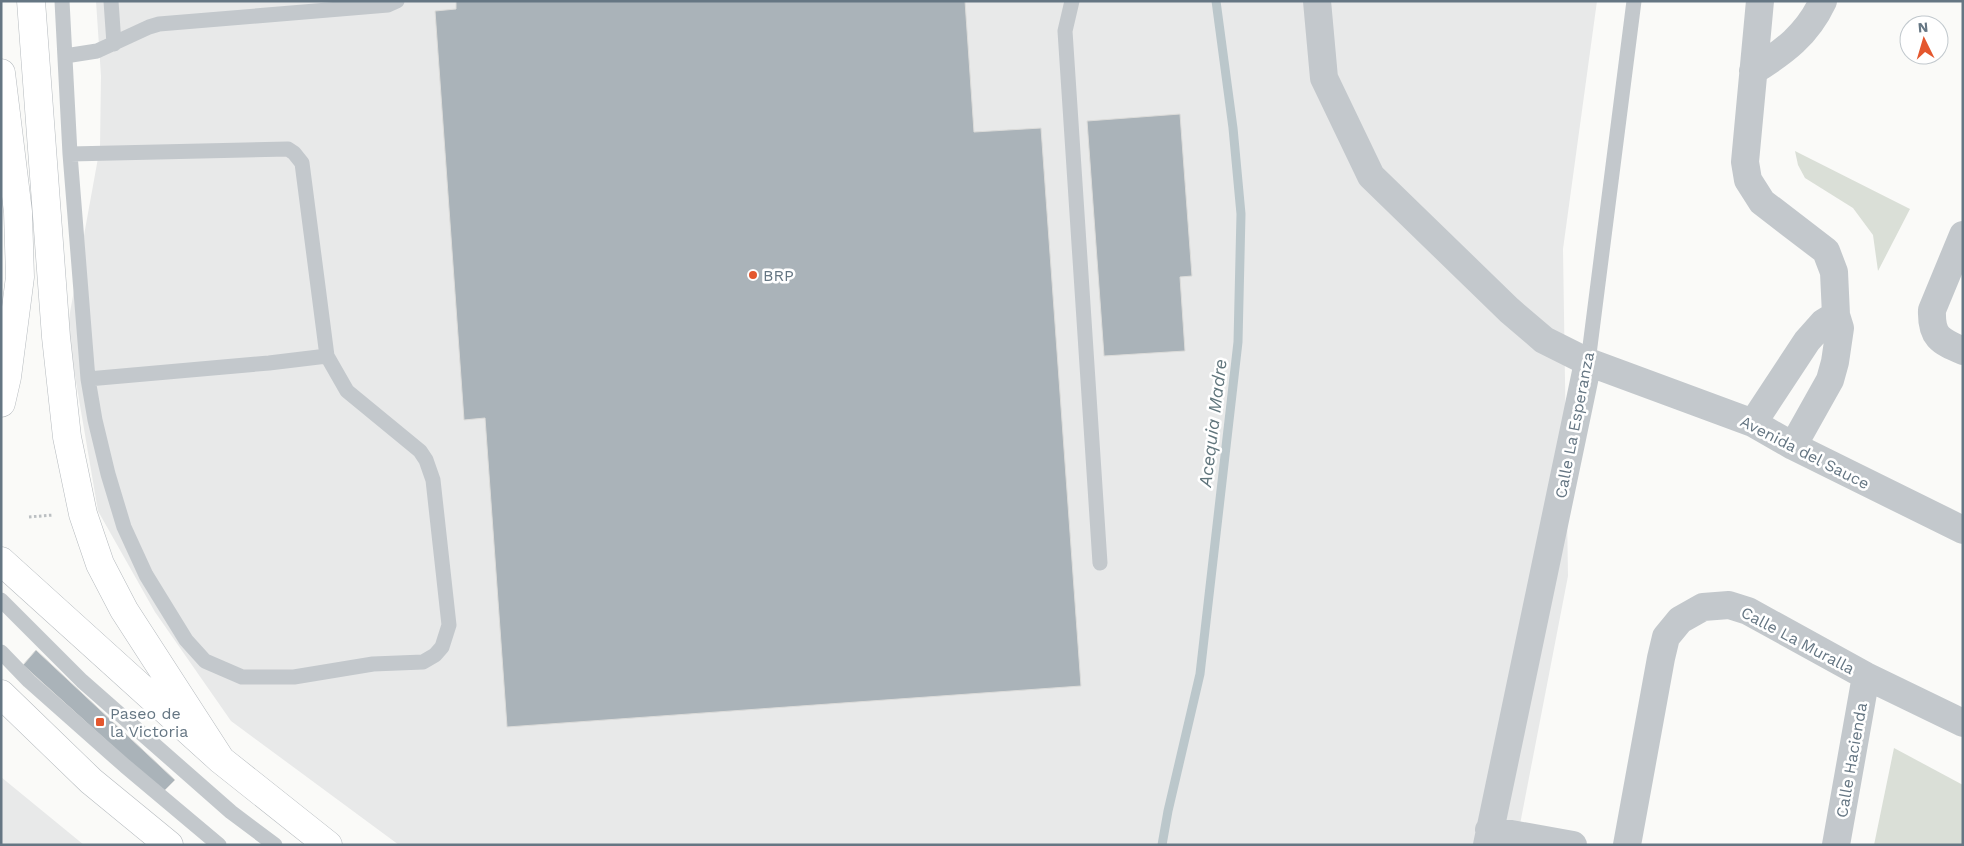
<svg xmlns="http://www.w3.org/2000/svg" width="1964" height="846" font-family="'Work Sans',sans-serif">
<style>
.built{fill:#e8e9e9}
.green{fill:#dadfd7}
.lines{fill:none;stroke-linecap:round;stroke-linejoin:round}
.stream{stroke:#bbc7cb;stroke-width:9}
.building{fill:#aab3b9;stroke:#dcdcda}
.primary-casing{stroke:#b5babe;stroke-width:29}
.path{stroke:#bbbfc2;stroke-width:3;stroke-dasharray:2.5 2.5;stroke-linecap:butt}
.lane{stroke:#c3c8cc;stroke-width:15}
.street{stroke:#c3c8cc;stroke-width:28}
.primary{stroke:#fff;stroke-width:28}
.poi-dot{fill:#e4572e;stroke:#fff;stroke-width:2}
.labels{text-anchor:middle;stroke-width:5;stroke-linejoin:round;paint-order:stroke}
.poi-label{font-size:16px;fill:#657683;stroke:#fff;text-anchor:start}
.street-label{font-size:16px;fill:#657683;stroke:#fff}
.water-label{font-size:18px;font-style:italic;fill:#60757c;stroke:#fff}
</style>
<rect width="100%" height="100%" fill="#fafaf8"/>
<path class="built" d="M96,1h1501l-34,248 5,327 -52,269h-1117l-168,-124 -76,-109 -57,-101 -31,-182 33,-182 1,-71z
M1,777l83,68h-83z"/>
<path class="green" d="M1795,151l115,58 -32,62 -5,-36 -20,-27 -48,-30 -7,-13z
M1894,748l69,37v60h-89z"/>
<g class="lines">
<path class="stream" d="M1162,845l6,-34 32,-137 38,-332 3,-128 -8,-86 -17,-127"/>
</g>
<path class="building" d="M456,1h509l9,131 67,-4 40,558 -574,41 -22,-309 -21,2 -29,-409 21,-2z
M1180,114l12,162 -12,1 5,74 -81,5 -17,-235z
M36,650l139,130 -12,12 -140,-127z"/>
<g class="lines">
<g class="primary-casing">
<path id="primary" d="M31,1l25,336 11,100 16,77 17,50 24,46 97,150
M1,73l17,139 2,65 -13,100 -6,26
M1,561l220,199 107,85
M1,694l90,87 78,64"/>
</g>
<path class="path" d="M29,517l24,-2"/>
<path class="lane" d="M62,1l8,153 18,225 7,41 13,54 16,53 22,48 40,65 19,21 37,16h52l79,-13 50,-2 12,-7 7,-8 7,-22 -16,-145 -7,-20 -6,-9 -73,-60 -20,-35 -25,-193 -8,-10 -6,-4 -218,5
M111,1l3,43
M1072,1l-7,30 35,532
M65,56l32,-5 52,-24 10,-3 229,-19 9,-4
M1588,362l46,-361
M88,379l181,-16 58,-7
M1,600l81,81 149,131 44,33
M1,652l28,29 96,85 94,79"/>
<path class="street" d="M1317,1l7,77 47,98 138,134 35,30 44,22 165,61 40,23 170,84
M1760,1l-15,161 3,18 14,22 64,49 8,21 2,43 4,13 -5,34 -5,18 -37,66
M1753,71c31,-19 54,-36 70,-70
M1963,235l-31,75c-1,27 8,31 31,41
M1753,423l54,-82 16,-18 13,-8
M1489,830l84,15
M1487,845l101,-483
M1627,845l34,-187 5,-21 14,-17 23,-13 26,-2 19,6 118,65 97,47
M1836,845l30,-169"/>
<use href="#primary" class="primary"/>
</g>
<g class="poi-dot">
<circle cx="753" cy="275" r="5"/>
<rect x="95" y="717" width="10" height="10" rx="2.5"/>
</g>
<g class="labels">
<g class="poi-label">
<text x="763" y="281">BRP</text>
<text x="110" y="719">Paseo de<tspan x="110" dy="18">la Victoria</tspan></text>
</g>
<g class="street-label">
<text transform="translate(1574 425) rotate(-79)" y="6">Calle La Esperanza</text>
<text transform="translate(1805 452) rotate(27)" y="6">Avenida del Sauce</text>
<text transform="translate(1798 640) rotate(28)" y="6">Calle La Muralla</text>
<text transform="translate(1851 760) rotate(-80)" y="6">Calle Hacienda</text>
</g>
<g class="water-label">
<text transform="translate(1213 423) rotate(-83)" y="6">Acequia Madre</text>
</g>
</g>
<rect width="1964" height="846" fill="none" stroke="#657683" stroke-width="5"/>
<g transform="translate(1924 40) rotate(355)"><circle r="24" fill="#ffffff" stroke="#c1c8cd"/>
<path d="M0-4L9 19L0 12L-9 19Z" fill="#e4572e"/>
<text y="-8" font-size="14" font-weight="bold" text-anchor="middle" fill="#657683">N</text>
</g>
</svg>
